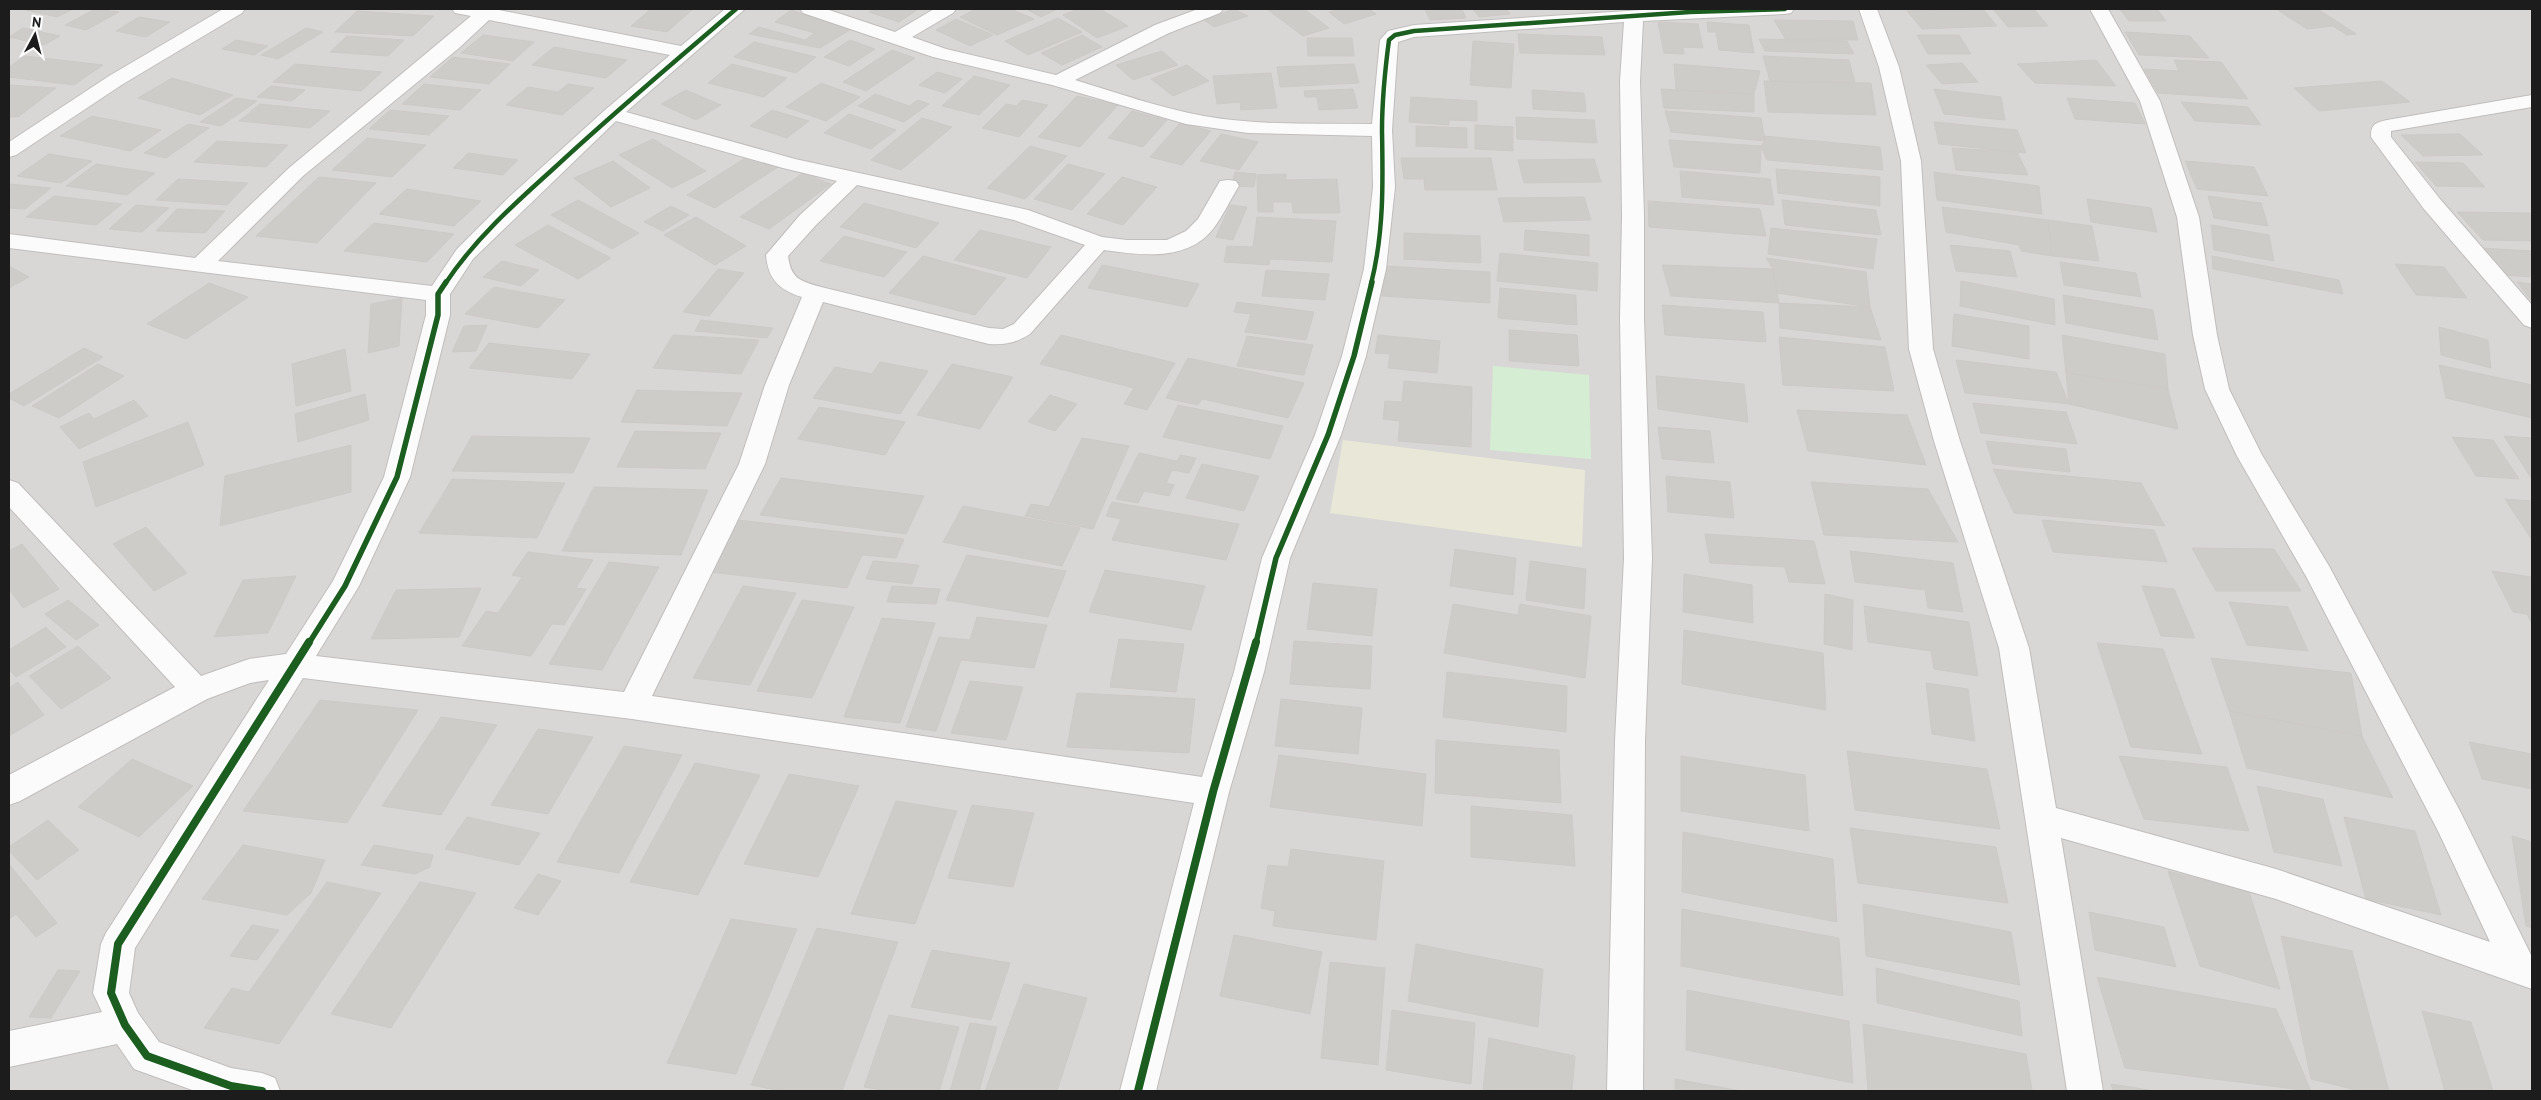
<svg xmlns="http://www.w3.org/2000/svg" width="2541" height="1100" font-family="'PT Sans',sans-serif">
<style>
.residential{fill:#d9d7d6}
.farmland{fill:#e9e8d8}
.park{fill:#d5eed3}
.building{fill:#ceccc9;stroke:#cdc9c6}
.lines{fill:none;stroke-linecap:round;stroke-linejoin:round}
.street-casing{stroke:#c0bebd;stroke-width:2}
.street{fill:#fcfbfb;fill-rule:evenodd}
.cycleway-far2-casing{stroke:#fff;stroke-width:7}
.cycleway-far1-casing{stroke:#fff;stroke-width:9}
.cycleway-casing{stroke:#fff;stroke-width:11}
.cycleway-far2{stroke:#1b5e20;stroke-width:4.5}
.cycleway-far1{stroke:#1b5e20;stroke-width:5.5}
.cycleway{stroke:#1b5e20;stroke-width:8}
</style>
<rect width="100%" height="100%" fill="#eae7e4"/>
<path class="residential" d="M9,9h2523v1082h-2523z"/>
<path class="farmland" d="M1343,440l242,30 -3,77 -252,-34z"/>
<path class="park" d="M1493,366l96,9 2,84 -101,-9z"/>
<path class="building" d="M22,9h51l-16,8z
M95,9l24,3 -33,18 -21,-5z
M651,9h42l-26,23 -36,-6z
M875,9h37l5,1 -18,12 -30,-10z
M976,9h35l23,10 -37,16 -37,-18z
M1031,9h26l-16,8 -13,-7z
M1078,9h22l28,17 -31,12 -34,-23z
M1234,9l14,7 -34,11 -10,-7z
M1267,9h37l25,19 -26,8z
M1339,9h30l7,5 -32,10 -15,-12z
M1425,9h37l4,9 -36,2z
M1473,9h33l4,5 -31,3z
M1983,9l14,17 -75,3 -15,-18z
M1993,9h41l14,17 -40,1z
M2120,9h37l9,12h-37z
M2276,9h42l38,25 -9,1 -14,-9 -26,3z
M791,10l59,20 -30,18 -71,-14 10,-7 46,13 10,-7 -40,-11z
M357,11l77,5 -21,20 -78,-4z
M139,17l31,5 -24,15 -30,-6z
M1058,18l24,14 -54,23 -23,-14z
M956,19l37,16 -23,11 -34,-16z
M1774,20l79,1 5,19h-72z
M1658,22l40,2 5,24 -20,-1 1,7 -20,-1z
M1707,22l42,3 5,28 -35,-3 -3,-18h-8z
M23,28l37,8 -16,9 -35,-8z
M306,28l17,4 -45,27 -17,-4z
M2125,32l65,4 19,22 -70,-3z
M1518,34l84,3 3,18 -85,-2z
M483,35l51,7 -21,19 -52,-8z
M1082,35l20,12 -40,18 -21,-12z
M1917,35h42l12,19h-43z
M347,36l57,4 -16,16 -58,-4z
M1307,38h45l2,18h-46z
M1759,39l88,2 7,13 -89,-3z
M236,40l32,6 -14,9 -32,-6z
M850,40l25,9 -26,17 -25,-9z
M1473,41l41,3 -3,44 -41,-3z
M754,42l62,15 -20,16 -62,-16z
M554,47l73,13 -21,18 -74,-13z
M892,50l23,8 -49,33 -23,-9z
M1162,51l16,14 -45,15 -17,-15z
M25,56l78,9 -29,20 -65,-8v-10z
M1763,56l86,4 6,23 -85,-2z
M453,57l57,7 -21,20 -59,-7z
M2096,60l20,26 -81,-3 -18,-19z
M2174,60l47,2 27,37 -90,-6 -14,-24 35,2z
M1962,63l16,19 -36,2 -16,-19z
M295,64l87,8 -21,19 -88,-9z
M732,64l55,14 -23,19 -56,-14z
M1354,64l5,19 -79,4 -3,-20z
M1674,64l86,7 -6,23 -78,-4z
M1187,65l22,16 -36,15 -22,-17z
M937,72l25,7 -17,14 -26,-8z
M1271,73l6,35 -36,2 -1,-8 -23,2 -4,-28z
M974,76l36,9 -31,30 -37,-9z
M172,78l61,17 -33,20 -62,-17z
M1764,81l107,2 5,32 -108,-3z
M2382,81l28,21 -91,9 -25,-23z
M821,83l39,14 -34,24 -40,-14z
M424,84l57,6 -21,20 -58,-6z
M568,84l26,4 -32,27 -56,-10 22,-18 30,5z
M9,85l47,3 -38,29h-9z
M271,86l34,4 -13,11 -35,-4z
M1353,89l5,19 -39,2 -2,-13h-12l-1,-6z
M1661,89l93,5v18l-90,-4z
M1934,89l67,8 4,23 -61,-6z
M686,90l35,15 -25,15 -35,-16z
M1532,90l52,3 2,19 -53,-3z
M875,94l34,12 9,-6 11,4 -25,18 -46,-16z
M1077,96l41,9 -38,42 -42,-10z
M1411,97l66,4v20l-28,-1v5l-40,-3z
M236,98l21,3 -36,25 -21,-4z
M2067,98l68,5 10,21 -70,-5z
M1022,100l26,5 -29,32 -37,-9 24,-24 10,2z
M2181,102l67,5 13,18 -66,-4z
M260,104l70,7 -20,17 -71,-7z
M390,110l59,6 -20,19 -60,-6z
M772,110l37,11 -22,17 -37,-12z
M1132,111l35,9 -24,27 -35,-9z
M1665,111l96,7 4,23 -94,-9z
M849,114l47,16 -25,19 -47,-16z
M92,116l69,14 -31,21 -70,-15z
M1516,117l78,3 3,23 -80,-4z
M922,118l30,9 -51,43 -30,-10z
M1934,122l83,8 9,23 -87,-9z
M1180,123l31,8 -29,34 -32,-8z
M188,124l21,4 -43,30 -22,-5z
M1475,125l38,2v24l-38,-2z
M1416,126l51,2v20l-51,-2z
M1221,134l37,8 -19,28 -39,-9z
M2460,134l23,21 -60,1 -22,-21z
M1764,136l116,11 3,23 -116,-10 -6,-14 4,-5z
M367,138l59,7 -34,32 -60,-7z
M653,139l53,32 -34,17 -53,-33z
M1669,140l92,6 -1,27 -86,-6z
M217,141l71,4 -22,22 -72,-5z
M1030,146l37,10 -42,43 -38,-11z
M1952,148l65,4 11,23 -72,-5z
M468,153l50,7 -15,15 -50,-7z
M753,153l28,12 -66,43 -28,-13z
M49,154l43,7 -31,22 -44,-7z
M1401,158h90l6,32h-72l-1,-11h-20z
M1594,159l7,23 -77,1 -6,-23z
M613,161l37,27 -39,19 -37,-29z
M2185,161l69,6 14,29 -71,-7z
M2415,162l48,1 22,24 -49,-1z
M96,164l59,9 -28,22 -61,-9z
M1068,164l37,10 -33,36 -38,-11z
M1776,169l104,8v29l-102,-13z
M1680,171l90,8 4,26 -92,-8z
M1235,172l21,2 -2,13 -22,-1z
M1934,172l105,14 3,28 -105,-14z
M803,173l28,11 -62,45 -29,-12z
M1286,174v6l51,-1 3,34h-47l-1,-11h-19v10h-15l-1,-37z
M319,177l57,6 -59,60 -61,-7z
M1122,177l35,10 -34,38 -36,-11z
M178,179l70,4 -21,22 -71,-5z
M9,184l42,4 -26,21 -16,-1z
M407,189l74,12 -27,25 -75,-12z
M54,196l68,8 -26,21 -70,-8z
M2208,196l53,7 7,23 -54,-8z
M1584,197l7,23 -87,2 -6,-24z
M2087,199l64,9 6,24 -66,-10z
M578,200l61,33 -27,16 -61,-34z
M1782,200l94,10 5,25 -96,-10z
M1648,201l112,8 6,27 -117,-9z
M864,203l75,20 -23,25 -76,-21z
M136,205l33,3 -27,24 -33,-3z
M1230,205l17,2 -14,33 -17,-3z
M671,206l18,9 -26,16 -19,-9z
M1942,207l106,13 4,36 -31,-5 -2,-6 -73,-13z
M177,209l48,2 -20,22 -49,-2z
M2457,212l75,1v28l-49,-1z
M696,217l50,29 -31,19 -51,-30z
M1257,217l79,4 -4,41 -62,-3 -1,6 -45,-3 3,-16 26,1z
M2048,220l44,6 7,35 -47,-5z
M374,223l80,11 -27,28 -83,-11z
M548,225l63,33 -33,21 -63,-34z
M2211,225l58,10 5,26 -60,-11z
M1771,228l106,11 -4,30 -105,-15z
M980,230l71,17 -24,31 -73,-18z
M1525,230l64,5v21l-65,-6z
M1404,233l76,3 1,27 -77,-4z
M844,236l63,16 -23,25 -64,-16z
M1950,245l60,6 7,26 -61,-6z
M2482,248l50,3v26l-29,-2z
M1500,253l98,10 -1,28 -100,-10z
M923,256l83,22 -31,37 -86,-22z
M2212,256l127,24 4,14 -130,-25z
M1766,258l100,14 4,35 -93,-14 -4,-24z
M502,261l37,9 -18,16 -38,-9z
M2060,262l76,11 5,24 -77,-12z
M2395,264l49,3 23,31 -51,-3z
M1102,265l97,19 -12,23 -99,-19z
M1662,265l111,4 6,34 -108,-7z
M9,266l20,11 -20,11z
M1384,266l106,6v31l-108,-7z
M718,269l26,4 -35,43 -26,-4z
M1266,270l63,4 -4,26 -63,-4z
M1961,281l93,18 1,26 -95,-19z
M2517,282l15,2v16l-2,-1z
M209,283l39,14 -62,42 -39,-15z
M494,287l71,13 -27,28 -73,-14z
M1500,288l76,7 1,30 -79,-7z
M2063,295l90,15 5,30 -92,-17z
M402,298l-3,48 -31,7 3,-49z
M1237,302l77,10 -8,28 -61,-8 6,-18 -17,-2z
M1779,303l91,4 11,33 -101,-12z
M1662,305l101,7 3,30 -101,-7z
M1954,314l75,12v33l-77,-13z
M701,320l72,8 -6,10 -72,-7z
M487,325l-11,26 -24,1 12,-26z
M2439,327l49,13 3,28 -50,-13z
M1509,330l68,5 2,31 -70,-5z
M673,335l86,5 -18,34 -88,-6z
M1061,335l114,28 -28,47 -23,-6 10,-16 -94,-24z
M1378,335l62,6 -3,32 -49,-5 2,-14 -15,-1z
M2062,335l103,19 3,35 -102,-16z
M1247,336l66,9 -9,30 -67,-9z
M1779,337l106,10 9,44 -111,-6z
M489,343l101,11 -18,25 -103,-11z
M84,348l19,9 -79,49 -15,-8v-4z
M345,349l6,42 -55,15 -4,-42z
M1188,358l116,25 -16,35 -86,-19 -4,6 -32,-7z
M1956,360l100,12 13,32 -104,-11z
M880,362l48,9 -28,43 -87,-16 22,-31 37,7z
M98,364l26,12 -65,42 -27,-12z
M952,364l61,13 -33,52 -63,-14z
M2439,365l93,20v33l-86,-20z
M2066,373l102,16 10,40 -109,-25z
M1656,376l88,8 4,38 -90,-13z
M1404,381l68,6 -1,60 -73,-6 2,-20 -17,-2 2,-18 17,1z
M637,390l105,3 -15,33 -106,-4z
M365,394l4,26 -71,22 -3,-28z
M1050,395l27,9 -22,27 -27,-9z
M134,400l14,16 -69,33 -19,-22 29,-14 5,6z
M1973,403l93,9 11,32 -96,-11z
M1178,405l105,21 -13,33 -107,-22z
M819,407l86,15 -20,33 -87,-16z
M1797,410l110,5 19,50 -118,-14z
M188,422l16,43 -108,42 -13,-45z
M1658,427l52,4 4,32 -52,-4z
M635,431l86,2 -16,36 -88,-2z
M472,436l118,2 -17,35 -121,-2z
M2504,436l28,2v41z
M2452,437l41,3 26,39 -43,-3z
M1082,438l47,8 -36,83 -68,-13 6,-12 18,3z
M1986,441l80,8 4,23 -77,-8z
M351,445v47l-131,34 5,-50z
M1139,453l38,8 3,-6 16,3 -7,15 -17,-3 -6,13 8,2 -5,11 -25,-5 -6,12 -22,-4z
M1202,464l57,12 -15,35 -58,-13z
M1993,469l148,14 24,43 -151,-13z
M1666,476l64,6 4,36 -66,-6z
M781,478l143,18 -18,38 -146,-19z
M452,479l113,4 -28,55 -118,-5z
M1811,482l117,7 30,53 -134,-7z
M594,487l114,3 -27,65 -119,-4z
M2505,499l27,2v39z
M1112,502l127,22 -13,36 -114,-20 9,-21 -15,-3z
M963,506l117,22 -18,38 -119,-24z
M738,520l166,19 -8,19 -34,-3 -15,33 -137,-16z
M2042,520l112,10 13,32 -114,-10z
M146,527l41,46 -33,18 -41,-47z
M1705,534l109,7 11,43 -36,-2 -4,-15 -75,-4z
M22,544l37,45 -36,19 -14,-19v-38z
M2192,548l82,1 27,42h-85z
M1455,549l61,9 -3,37 -63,-9z
M1850,551l103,12 10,49 -35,-4 -3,-18 -70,-8z
M528,552l65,8 -17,28 10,1 -22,36 -12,-1 -21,32 -69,-10 24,-35 12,2 24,-36 -10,-2z
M967,555l99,16 -18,46 -102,-17z
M873,561l46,4 -7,19 -46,-5z
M1530,561l56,8 -2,40 -58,-9z
M609,562l50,5 -57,103 -53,-6z
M1105,570l100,16 -14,44 -102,-18z
M2492,571l40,6v47l-5,-10 -14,-2z
M1684,574l68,11 1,38 -70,-11z
M296,576l-28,57 -54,4 29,-57z
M1313,583l64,6 -5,47 -65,-7z
M743,586l53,7 -46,92 -57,-7z
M892,586l48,3 -4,15 -49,-2z
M2142,586l32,3 21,49 -34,-2z
M481,588l-22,49 -88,2 25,-49z
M1825,594l28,6 -1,50 -28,-6z
M68,600l31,25 -23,15 -31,-26z
M802,600l52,7 -42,91 -55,-7z
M2229,602l59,5 20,44 -61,-6z
M1453,604l65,11 2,-11 71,12 -6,62 -141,-25z
M1864,606l105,16 9,54 -44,-7 -3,-18 -63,-9z
M977,617l70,8 -13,43 -73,-8 -25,71 -30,-4 33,-90 31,3z
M882,618l53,5 -35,100 -56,-6z
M46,627l20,20 -50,30 -7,-7v-20z
M1684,630l139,23 3,57 -144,-26z
M1119,639l65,5 -8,48 -66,-5z
M1294,641l78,5 -2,43 -80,-5z
M2097,643l66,6 39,105 -71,-7z
M78,646l33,32 -50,31 -32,-33z
M2211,658l140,15 11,63 -133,-25z
M1447,672l120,14 -1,46 -123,-15z
M970,681l53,6 -17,53 -55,-7z
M18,682l26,33 -35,21v-48z
M1926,683l42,6 7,52 -43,-7z
M1077,693l118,6 -6,54 -122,-6z
M1281,699l81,9 -4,46 -83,-8z
M320,700l98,10 -71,113 -104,-12z
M2229,711l133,25 31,62 -146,-30z
M441,717l56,8 -56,90 -59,-9z
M538,729l55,8 -45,77 -57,-9z
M1436,740l123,10 2,53 -126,-10z
M2469,742l63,12v35l-50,-10z
M624,746l58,9 -63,118 -62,-11z
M1847,751l140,18 13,60 -145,-19z
M1279,755l147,19 -4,52 -152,-19z
M1681,756l124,19 4,56 -128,-20z
M2119,756l108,11 22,64 -105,-12z
M132,759l61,27 -54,51 -61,-30z
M695,763l65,12 -62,120 -68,-13z
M789,774l70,12 -41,91 -74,-13z
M2257,786l66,13 19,67 -68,-14z
M896,801l61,10 -42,113 -64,-10z
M972,805l62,8 -21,74 -65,-9z
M1471,806l101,9 3,51 -104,-9z
M467,817l73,16 -21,32 -74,-16z
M2344,817l71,14 26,84 -75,-16z
M48,820l31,30 -42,30 -28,-29v-4z
M1850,828l146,19 12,56 -150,-20z
M1683,832l150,27 4,63 -155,-30z
M2512,836l20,6v86l-6,-2z
M243,845l82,15 -14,33 -24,22 -85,-16z
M374,845l59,10 -3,12 -15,7 -54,-9z
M1291,849l93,12 -8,79 -103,-14 2,-15 -14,-3 7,-43 20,2z
M9,864l48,59 -21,14 -20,-23 -7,5z
M2168,871l81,21 31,97 -80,-23z
M538,874l23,7 -23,34 -24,-7z
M327,882l54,11 -102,151 -75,-16 28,-40 17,4z
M420,882l56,11 -85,135 -60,-14z
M1863,904l148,28 9,53 -154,-29z
M1682,909l157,29 4,58 -162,-30z
M2089,912l75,15 12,40 -81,-17z
M731,919l66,10 -61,145 -69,-11z
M252,925l27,5 -22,30 -27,-4z
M817,928l81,14 -56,149h-61l-30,-6z
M1234,935l88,17 -12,62 -90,-18z
M2281,936l71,15 37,140h-29l-49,-12z
M1416,944l127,25 -5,58 -130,-26z
M932,950l78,13 -19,57 -80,-13z
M1330,962l55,6 -7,97 -57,-7z
M1876,968l143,33 3,35 -145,-33z
M58,970l22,1 -29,47 -22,-1z
M2097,977l179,32 35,82 -186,-23z
M1024,984l63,14 -30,93h-72z
M1687,990l162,31 4,62 -167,-33z
M1392,1010l83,13 -4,61 -85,-14z
M2422,1011l49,11 22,69h-48z
M889,1015l70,12 -20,64h-51l-24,-4z
M970,1023l27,4 -18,64h-29z
M1863,1024l163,30 6,37h-164z
M1489,1038l86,18 -3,35h-76l-13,-2z
M1675,1079l66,12h-66z
M2111,1084l44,7h-42z"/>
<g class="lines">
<g class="street-casing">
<path id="street" d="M223,9h22l-3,4 -119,71 -107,71 -7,2v-15l100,-66z
M452,9h42l187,37 44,-37h20l-119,103 169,47 233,51 74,27 25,3h40l19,-9 12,-12 22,-38 8,-1 8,1 3,5c-9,14 -16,30 -26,43 -26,33 -72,26 -109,21l-74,84c-15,9 -24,11 -41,10l-166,-42 -34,83 -24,79 -113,232 550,81 32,-105 28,-114 53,-123 27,-79 22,-87 9,-82 -1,-51 -124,-3 -62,-9 -134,-39 -119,-28 -130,-44 -3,-4h26l69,23 39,-23h22l-3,4 -41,24 34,12 110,26 99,-50 43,-16h25l-3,4 -51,20 -94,47c43,13 85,28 129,36 56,10 112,7 168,8l8,-84 8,-9 26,-6 244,-16h136l-3,4 -6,1 -142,7 -3,60 4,135v103l8,239 -7,183 -2,350h-36l8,-350 9,-183 -4,-239 2,-103 -2,-135 4,-59 -210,15 -16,5 -6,88 3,57 -9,82 -20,87 -25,79 -51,123 -26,114 -35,120 -73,299h-36l74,-288 -562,-84 -329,-41 -168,270 -6,45 9,20 21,29 72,26 31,5 13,5 5,13h-85l-61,-22 -17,-25 -108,23v-36l93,-19 -9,-19 8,-49 5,-11 163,-253 -19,3 -43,16 -187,102 -11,4v-30l166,-88 -166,-180v-27l9,3 183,193 48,-17 37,-5 47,-73 51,-104 42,-162v-15l-417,-52v-14l186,24 94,-90 182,-152 -16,-3zM489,20l181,35 -65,55 -98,89 -50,50 -25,37 -214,-25 85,-85 156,-128zM616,121l167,47 54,13 -37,34 -34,40c2,24 13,35 36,42l-37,88 -26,79 -115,228 -308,-36 43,-70 51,-109 40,-162v-21l23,-35zM857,185l157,35 71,25 -71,79 -11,5 -14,-1 -168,-41c-21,-6 -30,-8 -33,-31l28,-31z
M1859,9h18l22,58 22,94 12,188 27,92 69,207 27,160 220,61 214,73 -51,-109 -132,-255 -70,-122 -32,-67 -12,-54 -16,-118 -37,-116 -50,-92h18l52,92 39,116 18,118 12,54 33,66 67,111 132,247 71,144v32l-256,-90 -215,-61 42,253h-36l-68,-443 -65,-207 -25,-92 -8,-188 -22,-94z
M2532,95v12l-141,24v6l49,62 92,106v23l-8,-3 -100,-116 -53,-72c0,-13 4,-14 16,-17z"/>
</g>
<use href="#street" class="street"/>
<g class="cycleway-far2-casing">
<path id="cycleway-far2" d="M445,284c29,-44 68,-79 107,-114 60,-56 122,-108 184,-161
M1371,284c13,-51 12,-102 11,-153 0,-30 3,-61 7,-91l6,-5 19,-4 276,-19 95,-3"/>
</g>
<g class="cycleway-far1-casing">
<path id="cycleway-far1" d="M309,643l36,-57 52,-109 41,-162v-21l8,-12
M1256,643l20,-85 52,-123 26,-79 18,-74"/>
</g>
<g class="cycleway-casing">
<path id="cycleway" d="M262,1091l-31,-5 -84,-30 -22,-31 -14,-32 7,-49 191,-302
M1138,1091l75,-299 43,-150"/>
</g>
<use href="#cycleway-far2" class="cycleway-far2"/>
<use href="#cycleway-far1" class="cycleway-far1"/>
<use href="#cycleway" class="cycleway"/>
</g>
<rect width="2541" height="1100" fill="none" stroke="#1c1c1c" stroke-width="20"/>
<g transform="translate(35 35) rotate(7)" stroke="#ffffff" stroke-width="4" paint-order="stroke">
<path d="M0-4L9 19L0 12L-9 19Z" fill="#1c1c1c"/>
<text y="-8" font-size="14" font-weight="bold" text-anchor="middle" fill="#1c1c1c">N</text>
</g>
</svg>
